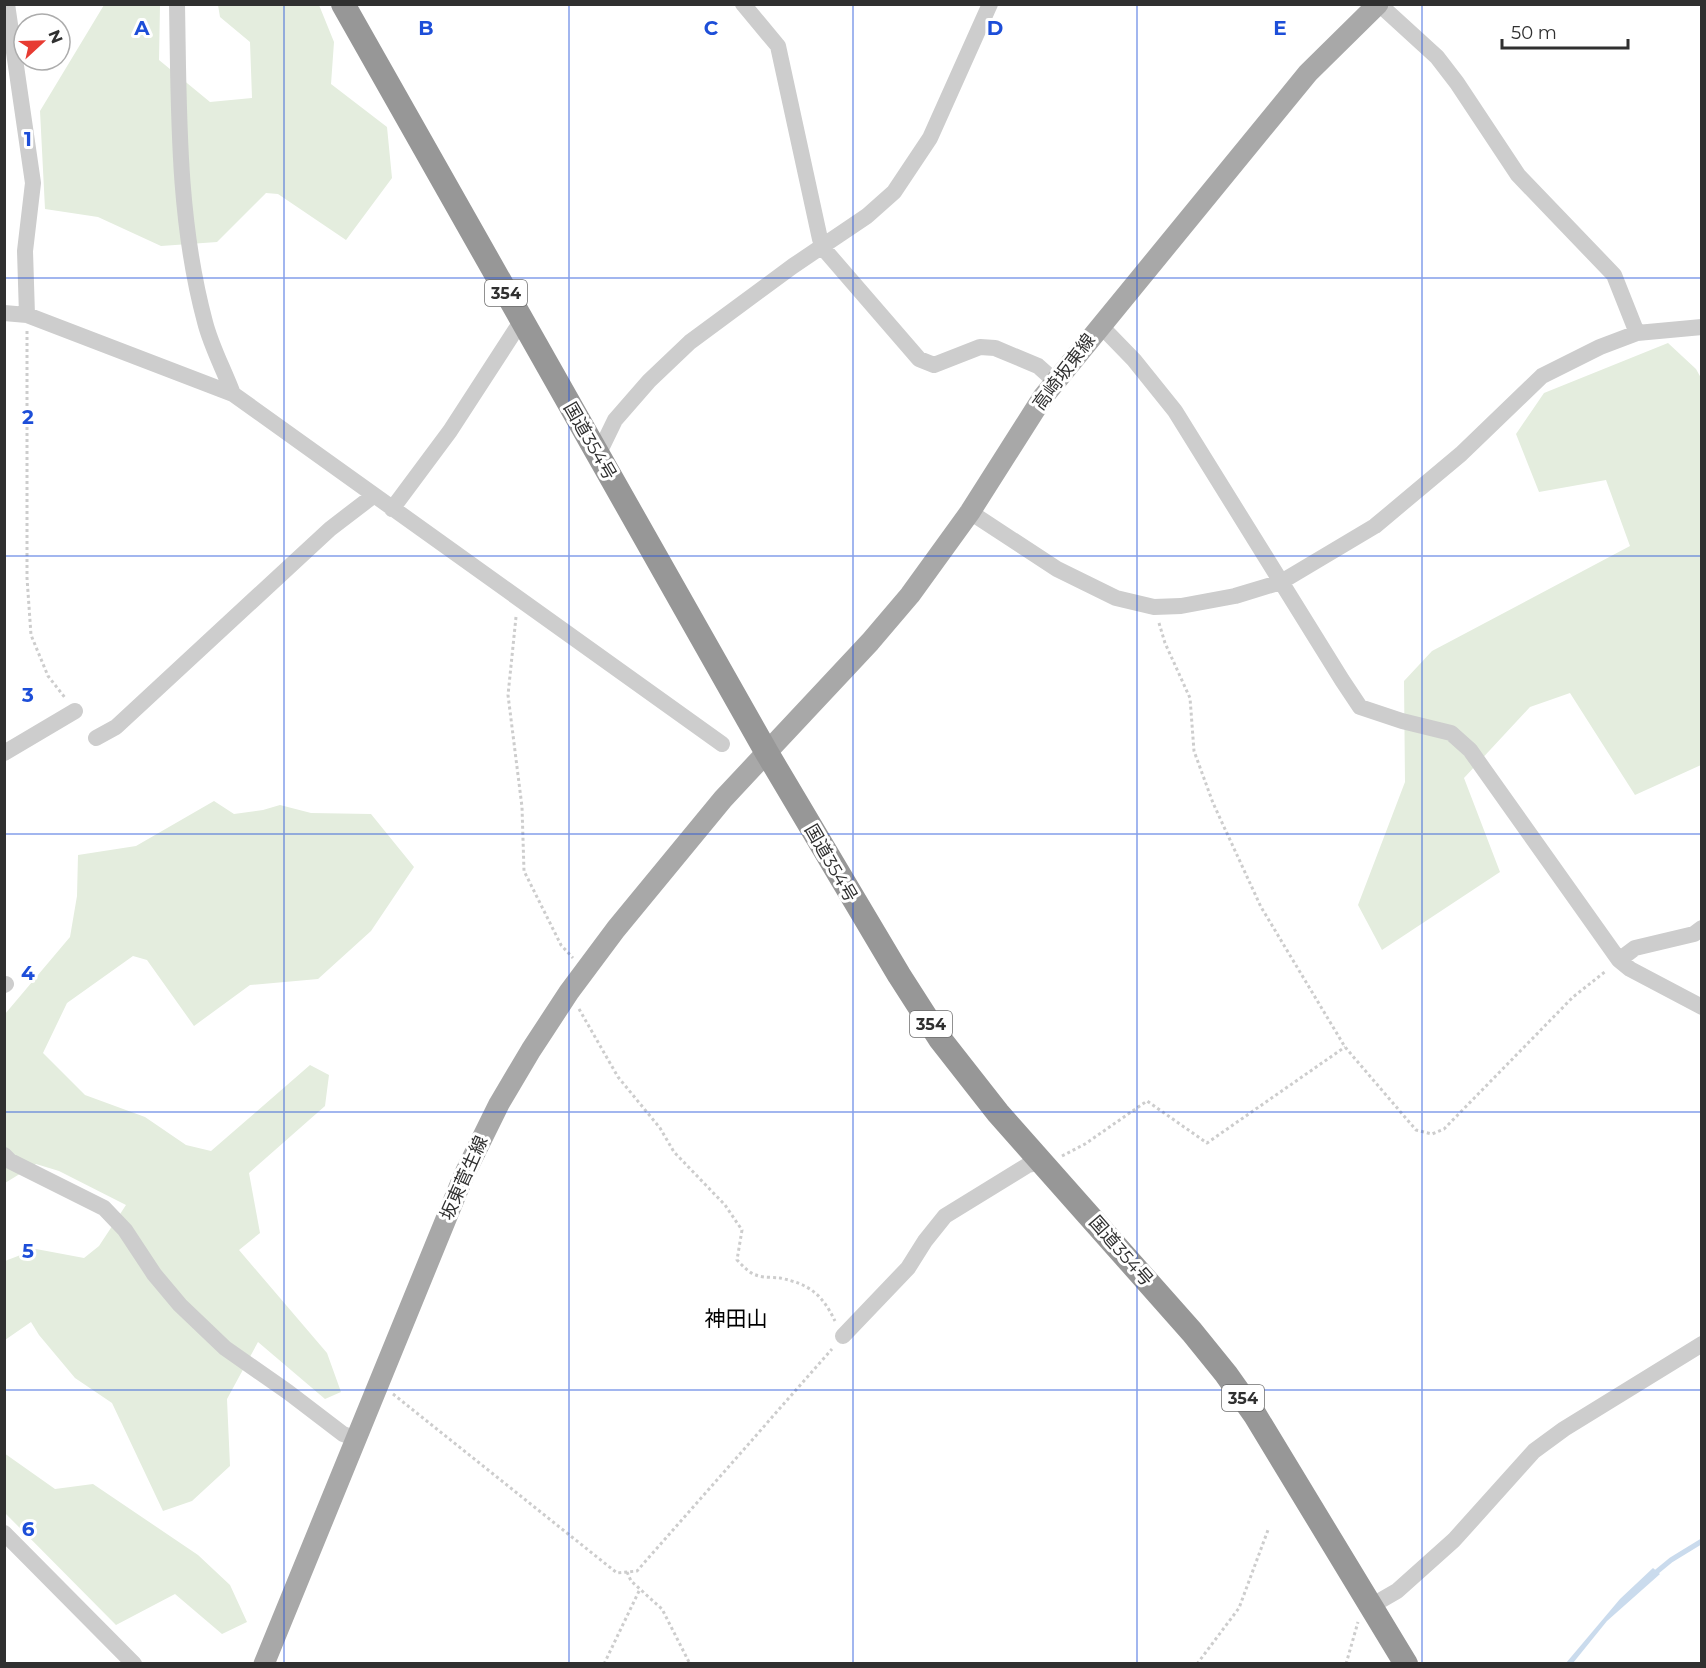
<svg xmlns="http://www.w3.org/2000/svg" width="1706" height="1668" font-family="Montserrat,'Noto Sans JP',sans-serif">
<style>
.green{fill:#e4edde}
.water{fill:#cadbed}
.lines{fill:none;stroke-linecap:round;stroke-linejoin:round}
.stream{stroke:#cadbed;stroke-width:5}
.path{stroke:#cdcdcd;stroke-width:3;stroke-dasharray:3 3;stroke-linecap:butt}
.minor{stroke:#cdcdcd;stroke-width:16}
.major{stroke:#a8a8a8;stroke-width:21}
.highway{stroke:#979797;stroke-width:24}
.grid{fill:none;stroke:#1d4ed8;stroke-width:1.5;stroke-opacity:0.55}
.labels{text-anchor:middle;stroke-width:6;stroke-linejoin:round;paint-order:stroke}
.shield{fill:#fff;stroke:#6e6e6e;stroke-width:1.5}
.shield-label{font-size:16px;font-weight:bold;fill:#303030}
.street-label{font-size:18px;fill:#303030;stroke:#fff}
.quarter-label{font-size:21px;fill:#000;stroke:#fff}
.grid-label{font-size:20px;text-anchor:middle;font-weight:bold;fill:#1d4ed8;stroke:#fff;stroke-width:6;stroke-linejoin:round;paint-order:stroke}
</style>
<rect width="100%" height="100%" fill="#fff"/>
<path class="green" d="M104,5h56l-1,55 51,42 42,-4 -2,-56 -30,-25 -2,-12h101l15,37 -3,42 56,43 5,51 -46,62 -68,-46 -12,-1 -49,49 -56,4 -63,-29 -53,-8 -5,-98z
M1668,343l28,26 5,9v387l-66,30 -65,-102 -40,14 -66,71 36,94 -118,78 -24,-45 47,-123 -1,-101 28,-30 198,-105 -24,-66 -67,12 -23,-58 28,-41z
M214,801l20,13 29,-4 17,-5 31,8 60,1 43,53 -43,64 -53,48 -68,6 -56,41 -47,-66 -14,-4 -66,47 -24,50 42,42 60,22 41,28 25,6 99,-86 19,10 -4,31 -76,67 11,60 -21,17 88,103 14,39 -16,7 -67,-57 -31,57 3,67 -38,35 -29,10 -51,-108 -37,-25 -36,-43 -8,-13 -26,18v-79l31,-12 48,9 15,-12 27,-41 -67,-34 -23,-7 -31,19v-169l65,-77 7,-41 1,-41 58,-9z
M4,1453l51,36 38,-5 105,71 32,30 17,37 -25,12 -47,-40 -59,31 -111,-112z"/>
<path class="water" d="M1653,1568l7,6 -53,47 -34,42h-7l54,-64z"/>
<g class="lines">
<path class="stream" d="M1654,1574l17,-14 31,-19"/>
<path class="path" d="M27,331v247l4,57 17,41 18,23
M516,617l-8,78 14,112 2,64 37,74 12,13
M1159,623l6,20 25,55 4,53 19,52 48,104 84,140 71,83 16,4 12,-5 129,-132 33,-26
M579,1009l39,68 42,51 14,24 51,53 17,25 -5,30c6,6 12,13 19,15 7,3 17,2 24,3 29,6 42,16 55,43
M1062,1156l23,-12 62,-43 60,42 138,-96
M393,1394l224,179 20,-2 195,-222
M627,1572l4,9 31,28 28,55
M604,1664l36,-75
M1197,1664l42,-56 29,-78
M1346,1664l12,-42"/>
<path class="minor" d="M7,4l26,179 -8,68 2,64
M177,4c2,107 0,214 28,318 6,24 19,48 28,72
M743,4l35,42 42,193 3,9 96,111 15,6 46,-18 15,1 43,18 18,16
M1379,4l58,53 20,26 61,92 96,100 23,58
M4,313l23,2 206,79 489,350
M1100,325l34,35 41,51 167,269 18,27 42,14 49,12 19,17 149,210 11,9 72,38
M598,455l17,-35 34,-39 41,-39 103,-76 74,-50 27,-24 36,-54 60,-134
M392,509l58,-78 72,-111
M970,512l87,57 59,29 38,9 27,-1 54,-10 46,-14 94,-56 86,-72 81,-78 58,-29 37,-14 65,-6
M96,738l20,-11 214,-198 43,-33
M4,753l71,-42
M1619,960l16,-12 59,-14 8,-6
M4,985l2,-1
M4,1155l6,6 94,47 21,22 29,44 26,31 45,43 63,44 55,42 14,5
M843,1336l65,-68 17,-27 20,-25 83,-51 14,-3
M4,1533l130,131
M1371,1606l26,-15 57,-51 80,-89 30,-22 138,-85"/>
<path class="major" d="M264,1664l200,-489 35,-71 32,-54 38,-58 47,-63 107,-130 147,-157 40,-47 60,-83 73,-115 265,-324 70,-69"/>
<path class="highway" d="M343,4l424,749 132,222 41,64 58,74 194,219 34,42 29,41 151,249"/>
</g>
<path class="grid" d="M284,4v1660M569,4v1660M853,4v1660M1137,4v1660M1422,4v1660M4,278h1698M4,556h1698M4,834h1698M4,1112h1698M4,1390h1698"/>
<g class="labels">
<g class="shield">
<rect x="485" y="280" width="42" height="26" rx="4.5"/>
<rect x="910" y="1011" width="42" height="26" rx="4.5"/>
<rect x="1222" y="1385" width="42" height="26" rx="4.5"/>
</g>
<g class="shield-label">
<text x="506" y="299">354</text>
<text x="931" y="1030">354</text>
<text x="1243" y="1404">354</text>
</g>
<g class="street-label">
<text transform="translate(1064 372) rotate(-53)" y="6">高崎坂東線</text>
<text transform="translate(590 441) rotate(60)" y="6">国道354号</text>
<text transform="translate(831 863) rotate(60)" y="6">国道354号</text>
<text transform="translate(464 1178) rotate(-66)" y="6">坂東菅生線</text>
<text transform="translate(1121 1251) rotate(49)" y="6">国道354号</text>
</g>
<g class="quarter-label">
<text x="736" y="1326">神田山</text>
</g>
</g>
<g class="grid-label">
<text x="142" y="35">A</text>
<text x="426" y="35">B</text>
<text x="711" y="35">C</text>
<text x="995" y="35">D</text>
<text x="1280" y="35">E</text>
<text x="28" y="146">1</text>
<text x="28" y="424">2</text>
<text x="28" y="702">3</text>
<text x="28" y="980">4</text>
<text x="28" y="1258">5</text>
<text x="28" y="1536">6</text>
</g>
<rect width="1706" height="1668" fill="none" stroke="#303030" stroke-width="12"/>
<g transform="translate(42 42) rotate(68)"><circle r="28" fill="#ffffff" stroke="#acacac" stroke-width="1.5"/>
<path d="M0-4.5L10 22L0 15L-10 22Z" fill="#e73b32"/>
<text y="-9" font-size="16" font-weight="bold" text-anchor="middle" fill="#303030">N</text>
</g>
<path d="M1502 39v9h126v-9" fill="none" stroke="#303030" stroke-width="3"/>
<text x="1511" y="39" font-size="18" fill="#303030" stroke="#ffffff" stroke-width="4.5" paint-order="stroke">50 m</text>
</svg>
